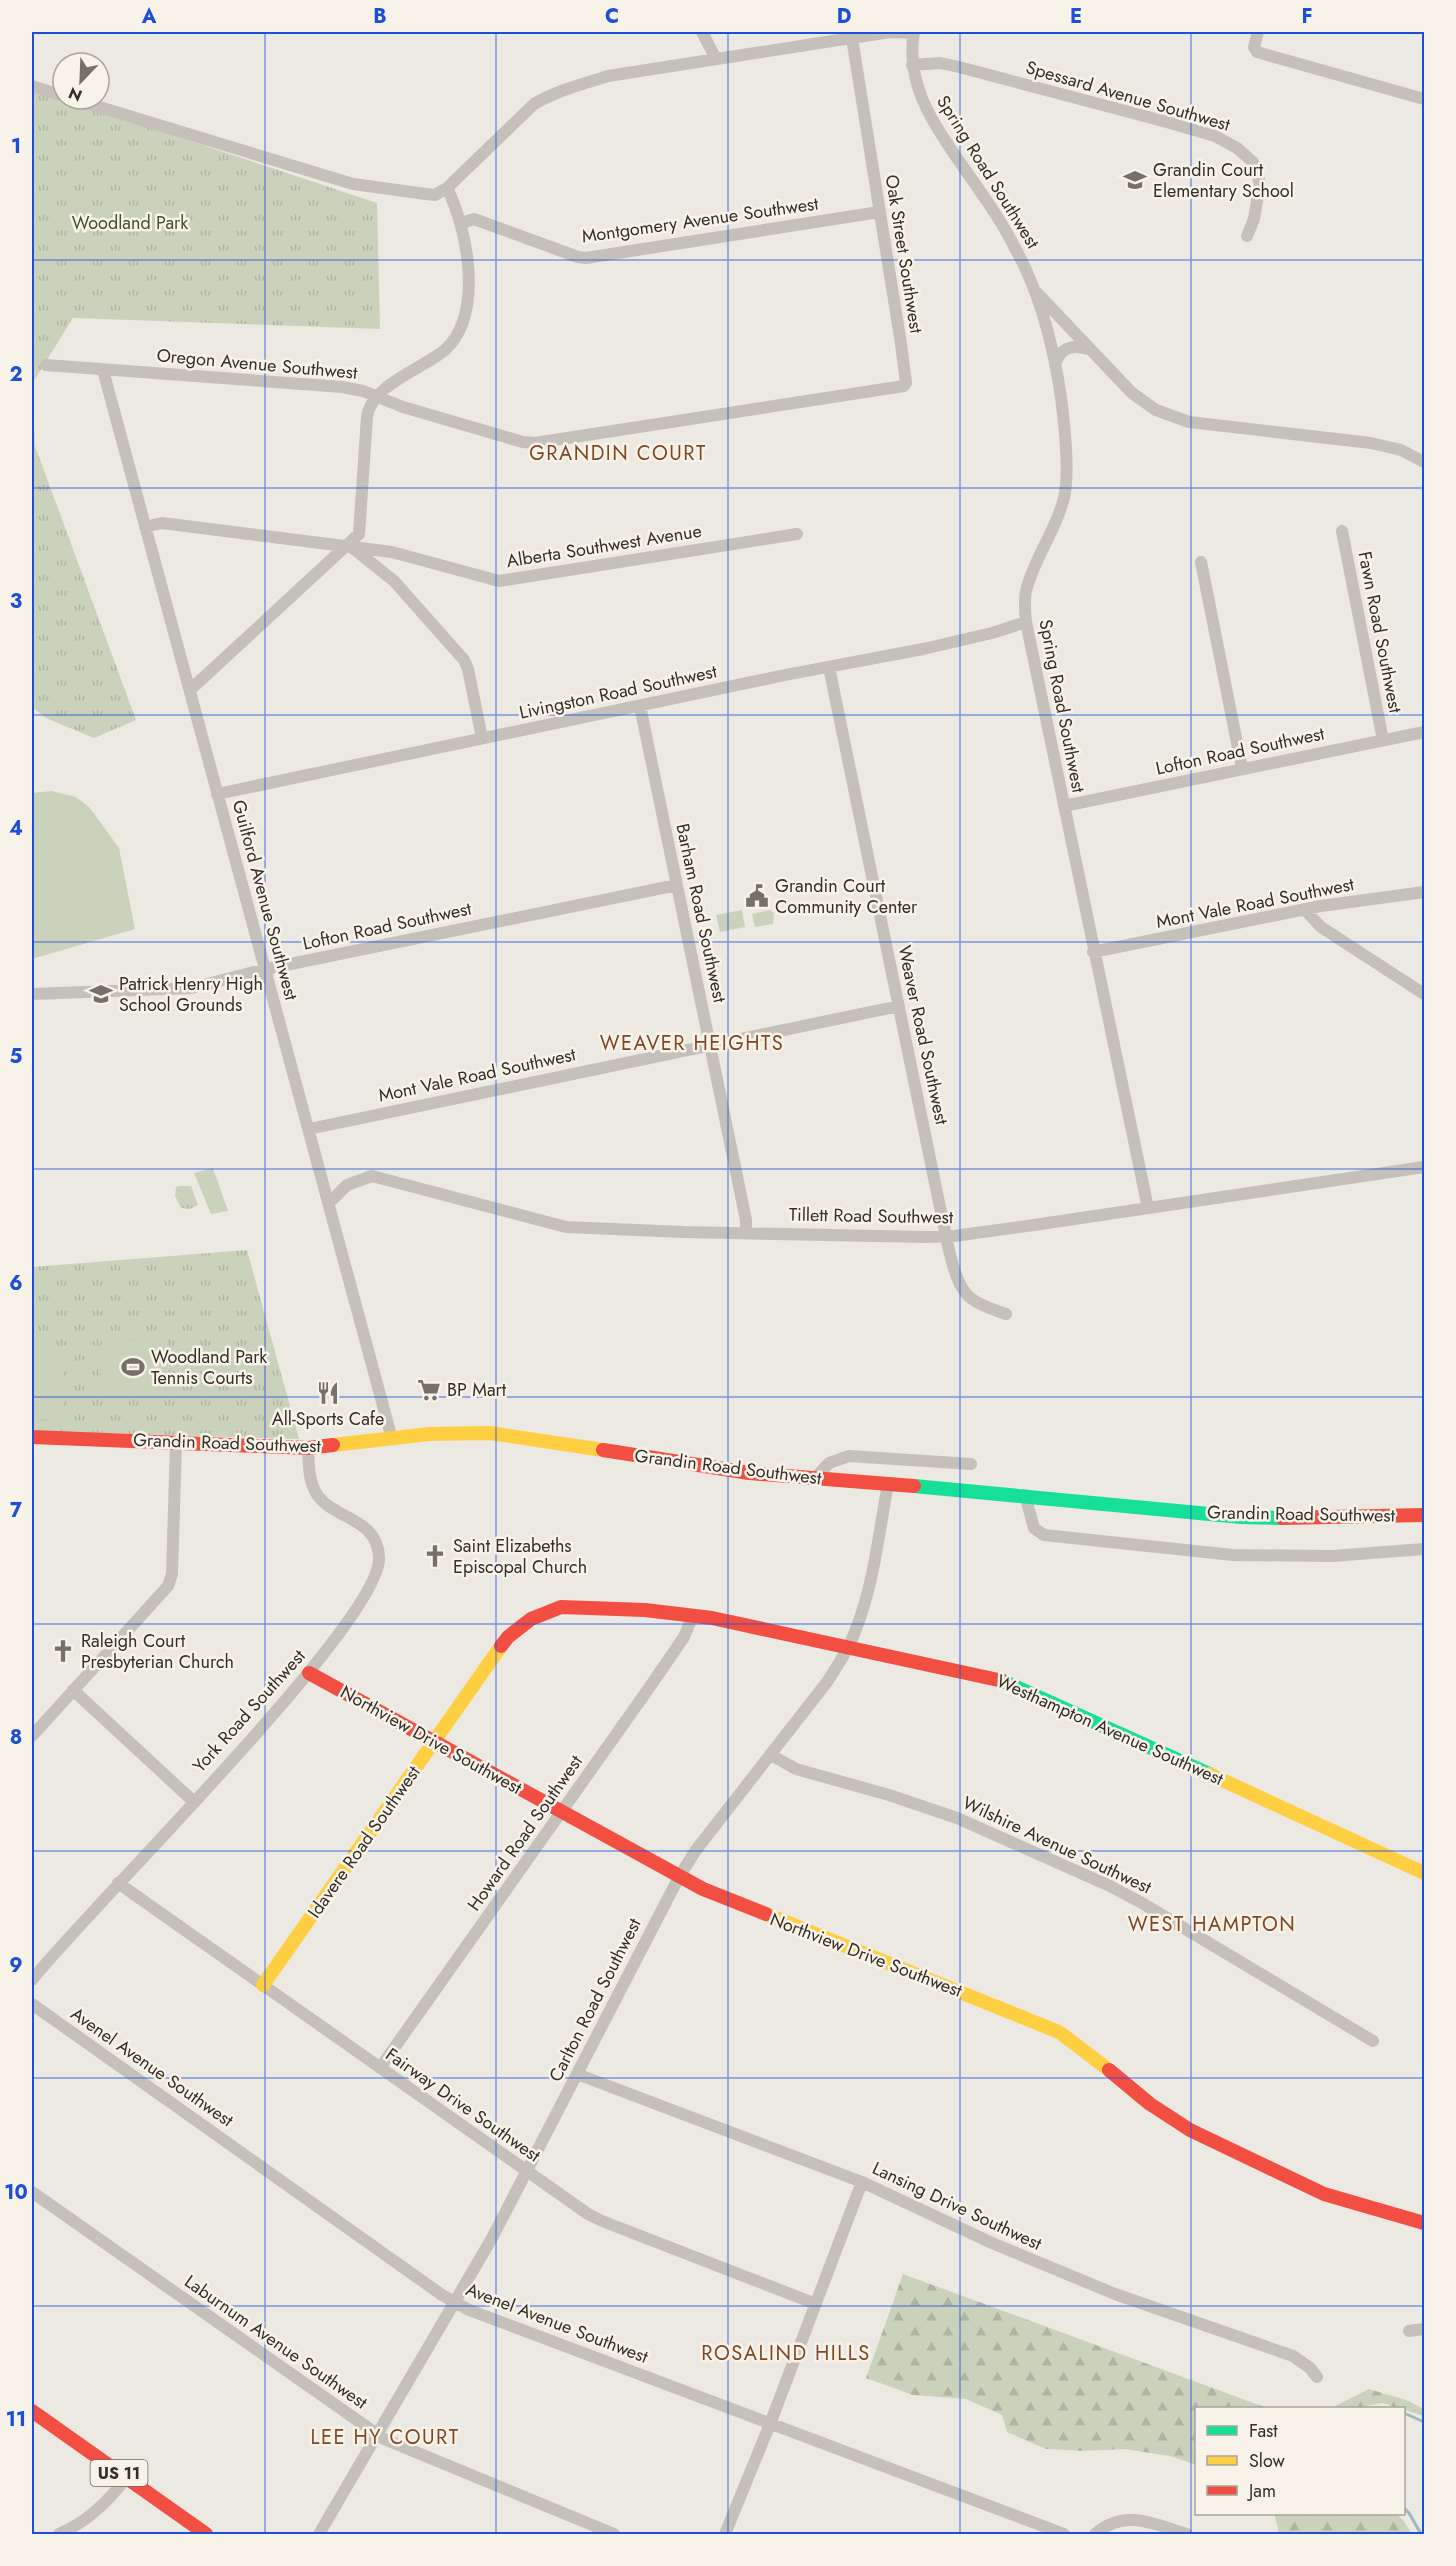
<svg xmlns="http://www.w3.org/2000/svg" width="1456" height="2566" font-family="Jost,sans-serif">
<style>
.forest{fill:url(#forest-firs)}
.park{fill:url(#park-tufts)}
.pitch{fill:#cbd2bc}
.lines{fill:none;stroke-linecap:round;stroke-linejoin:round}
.stream{stroke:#9eb9bc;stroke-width:3}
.street{stroke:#c5c0ba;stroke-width:12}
.fast{stroke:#16e098;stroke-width:14}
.slow{stroke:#ffcf43;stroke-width:14}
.jam{stroke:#f24e42;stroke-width:14}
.grid{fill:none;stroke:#1d4ed8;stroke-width:1.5;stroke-opacity:0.55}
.labels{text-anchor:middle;stroke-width:5;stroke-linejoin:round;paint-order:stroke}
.shield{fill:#f8f3e9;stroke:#706963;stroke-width:1.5}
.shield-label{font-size:16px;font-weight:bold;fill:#362e29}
.street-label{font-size:18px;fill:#362e29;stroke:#f8f3e9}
.poi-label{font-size:18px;fill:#362e29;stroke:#f8f3e9;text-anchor:start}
.park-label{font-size:18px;fill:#41522e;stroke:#f8f3e9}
.neighbourhood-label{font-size:20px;letter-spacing:1.5px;fill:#804726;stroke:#f8f3e9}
.neatline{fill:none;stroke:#1d4ed8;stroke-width:2}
.grid-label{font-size:20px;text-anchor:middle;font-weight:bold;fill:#1d4ed8}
</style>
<defs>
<pattern id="forest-firs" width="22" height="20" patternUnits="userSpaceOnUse" patternTransform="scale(1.5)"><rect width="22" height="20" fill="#cbd2bc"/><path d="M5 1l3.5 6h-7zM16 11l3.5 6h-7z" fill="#afb5a2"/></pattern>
<pattern id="park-tufts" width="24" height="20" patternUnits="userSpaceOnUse" patternTransform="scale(1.5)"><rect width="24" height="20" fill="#cbd2bc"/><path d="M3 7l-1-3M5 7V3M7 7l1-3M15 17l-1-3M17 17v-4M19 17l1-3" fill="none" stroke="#afb5a2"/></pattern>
</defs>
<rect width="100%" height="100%" fill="#ece9e2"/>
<path class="forest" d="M903,2274l364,134h-71v57l-26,-9 -46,-7 -41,2 -37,-2 -39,-17 -5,-17 -36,-16 -53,-4 -47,-17z
M1369,2389l37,11 18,9v7l-42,-13 -26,5h-25z
M1274,2514h123l6,6 9,14h-134v-6z"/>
<path class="park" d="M32,88l345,115 3,126 -307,-11 -41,66z
M32,385l3,61 101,274 -42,18 -48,-20 -14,-11z
M770,910l4,3 -1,11 -18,3 -3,-13z
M179,1186h12l7,19 -8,4 -9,-1 -6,-12 1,-9z
M247,1250l52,189 -267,-8v-164z"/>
<path class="pitch" d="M52,791l24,6 14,11 29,40 16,81 -103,30v-166z
M742,910l3,17 -25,5 -4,-17z
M213,1168l15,43 -17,3 -17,-41z
M102,1340l65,1 -2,53 -65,-2z
M32,1350l33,2 -3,68 -30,-1z"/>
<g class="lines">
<path class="stream" d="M1374,2408h7
M1404,2413l20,9
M1404,2508l5,5 12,21"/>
<path class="street" d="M702,32l14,27
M914,32c-9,52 19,91 47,132 19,27 39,54 54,84 20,36 32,75 40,115 7,33 16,104 9,135 -8,33 -30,60 -38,93 -2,10 -1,21 0,31l122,586
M1258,32l-4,15 3,5 167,47
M912,65l28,-2 19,4 204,54 52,15 22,12 16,14 7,21 -6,36 -7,17
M32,86l31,10
M73,99l280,85 73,10 9,1 12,-7 87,-84c22,-13 48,-20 74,-28l282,-44 23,1
M462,223l12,-4 104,38 8,1 293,-46
M1037,293l95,100 24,17 33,12 182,21 30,7 23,12
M46,365l296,22 21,4 40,16 120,35 12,1 369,-57 2,-3 -5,-39 -49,-306
M1055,365c5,-19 20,-21 36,-15
M103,370l289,1069
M145,527l17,-4 230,29 107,29 298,-47
M1342,531l41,209
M349,545l45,36 70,79 4,9 14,69
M1201,562l41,206
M829,667l113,550c5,21 11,70 30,82 9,7 23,11 34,15
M190,690l169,-156 8,-117c4,-32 55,-48 78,-67 39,-36 23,-120 2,-162
M640,706l106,514v13
M217,794l568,-119 138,-26 69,-16 34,-11
M1064,806l360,-74
M1304,909l17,18 103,67
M1093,952l228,-46 103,-14
M32,994l160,-6 74,-19 411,-84
M309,1129l590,-123
M329,1203l18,-18 25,-9 194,51 117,5 243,5 28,-1 80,-11 390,-58
M814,1479l15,-16 20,-7 122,8
M1025,1495l9,33 10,7 189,20 99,1 92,-7
M73,1690l120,111
M32,1736l136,-150 4,-12 4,-131
M771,1755l25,14 93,26 68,23 153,68 32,17 231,138
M118,1883l470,331 14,7 214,83
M32,1980c54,-69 350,-359 347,-422 -1,-40 -43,-38 -61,-62 -10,-14 -9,-32 -10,-48
M32,2004l410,291 27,15 595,224
M380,2068l269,-380 35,-51 9,-22
M577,2074l285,108 130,61 123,51 178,62 17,12 7,9
M32,2192l352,247 230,95
M1409,2331l15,-2
M59,2534c28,-12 49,-32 67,-56
M319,2534l173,-296 187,-361 17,-27 131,-168c11,-17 22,-34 29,-53 18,-46 23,-97 32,-145
M725,2534l45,-110 92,-242
M1095,2534c30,-26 59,-10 92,0"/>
<path class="fast" d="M914,1486l327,31 41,1
M1003,1681l206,93"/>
<path class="slow" d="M333,1445l96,-11 61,-1 113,17
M1209,1774l215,99
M766,1914l293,118 50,38
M263,1985l238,-339"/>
<path class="jam" d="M32,1437l276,11 25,-3
M603,1450l146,23 165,13
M1282,1518l142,-3
M501,1646l7,-9 23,-18 30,-12 84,3 67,8 291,63
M309,1673l394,216 63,25
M1109,2070l41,34 40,26 134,64 100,29
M32,2411l174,123"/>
</g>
<path class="grid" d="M265,32v2502M496,32v2502M728,32v2502M960,32v2502M1191,32v2502M32,260h1392M32,488h1392M32,715h1392M32,942h1392M32,1169h1392M32,1397h1392M32,1624h1392M32,1851h1392M32,2078h1392M32,2306h1392"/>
<defs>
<g id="school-bare" transform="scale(1.8)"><path d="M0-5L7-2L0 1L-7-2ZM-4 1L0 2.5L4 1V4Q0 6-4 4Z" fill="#766f6a" stroke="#f8f3e9" stroke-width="2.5" paint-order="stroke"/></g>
<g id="civic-bare" transform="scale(1.8)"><path d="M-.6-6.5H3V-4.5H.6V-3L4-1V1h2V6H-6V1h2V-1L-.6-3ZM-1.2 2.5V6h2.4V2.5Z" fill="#766f6a" stroke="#f8f3e9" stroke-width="2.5" paint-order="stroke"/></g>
<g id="stadium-bare" transform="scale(1.8)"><path d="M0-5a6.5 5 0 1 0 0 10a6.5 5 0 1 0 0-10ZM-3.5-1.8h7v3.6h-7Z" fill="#766f6a" stroke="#f8f3e9" stroke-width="2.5" paint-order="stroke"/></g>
<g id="supermarket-bare" transform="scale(1.8)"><path d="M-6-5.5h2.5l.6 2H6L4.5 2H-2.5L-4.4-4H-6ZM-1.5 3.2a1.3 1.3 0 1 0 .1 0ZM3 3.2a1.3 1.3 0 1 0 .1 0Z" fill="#766f6a" stroke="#f8f3e9" stroke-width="2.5" paint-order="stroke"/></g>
<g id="restaurant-bare" transform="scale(1.8)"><path d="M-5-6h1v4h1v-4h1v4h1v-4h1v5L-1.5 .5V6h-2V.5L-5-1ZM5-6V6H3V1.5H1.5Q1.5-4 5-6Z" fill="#766f6a" stroke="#f8f3e9" stroke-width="2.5" paint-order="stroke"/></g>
<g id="church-bare" transform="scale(1.8)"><path d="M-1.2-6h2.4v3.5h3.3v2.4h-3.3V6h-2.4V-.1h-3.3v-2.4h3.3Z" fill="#766f6a" stroke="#f8f3e9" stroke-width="2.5" paint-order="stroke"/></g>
</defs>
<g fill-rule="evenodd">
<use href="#school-bare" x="1135" y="180"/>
<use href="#civic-bare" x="757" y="896"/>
<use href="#school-bare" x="101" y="994"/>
<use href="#stadium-bare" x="133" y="1367"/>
<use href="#supermarket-bare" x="429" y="1390"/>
<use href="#restaurant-bare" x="328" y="1393"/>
<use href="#church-bare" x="435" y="1556"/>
<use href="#church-bare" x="63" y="1651"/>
</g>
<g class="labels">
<rect class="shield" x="90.5" y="2460" width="57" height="26" rx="4.5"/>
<g class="shield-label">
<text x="119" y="2479">US 11</text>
</g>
<g class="street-label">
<text transform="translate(1128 96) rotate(16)" y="6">Spessard Avenue Southwest</text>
<text transform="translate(988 172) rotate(58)" y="6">Spring Road Southwest</text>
<text transform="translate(700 220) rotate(-8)" y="6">Montgomery Avenue Southwest</text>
<text transform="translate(904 254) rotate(81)" y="6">Oak Street Southwest</text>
<text transform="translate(257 364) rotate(5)" y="6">Oregon Avenue Southwest</text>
<text transform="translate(604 546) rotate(-9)" y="6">Alberta Southwest Avenue</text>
<text transform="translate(1380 632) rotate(79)" y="6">Fawn Road Southwest</text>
<text transform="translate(618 692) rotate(-12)" y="6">Livingston Road Southwest</text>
<text transform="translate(1062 706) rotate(79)" y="6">Spring Road Southwest</text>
<text transform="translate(1240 751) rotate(-12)" y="6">Lofton Road Southwest</text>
<text transform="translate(265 900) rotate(75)" y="6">Guilford Avenue Southwest</text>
<text transform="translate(1255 903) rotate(-11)" y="6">Mont Vale Road Southwest</text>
<text transform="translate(701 913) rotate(78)" y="6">Barham Road Southwest</text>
<text transform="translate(387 926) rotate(-12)" y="6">Lofton Road Southwest</text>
<text transform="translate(923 1035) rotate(78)" y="6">Weaver Road Southwest</text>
<text transform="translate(477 1075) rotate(-12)" y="6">Mont Vale Road Southwest</text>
<text transform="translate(871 1216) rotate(1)" y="6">Tillett Road Southwest</text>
<text transform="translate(227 1443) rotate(2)" y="6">Grandin Road Southwest</text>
<text transform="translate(728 1467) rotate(7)" y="6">Grandin Road Southwest</text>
<text transform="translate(1301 1514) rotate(1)" y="6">Grandin Road Southwest</text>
<text transform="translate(249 1711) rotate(-48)" y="6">York Road Southwest</text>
<text transform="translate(1110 1730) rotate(24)" y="6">Westhampton Avenue Southwest</text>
<text transform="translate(431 1740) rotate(29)" y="6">Northview Drive Southwest</text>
<text transform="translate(525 1833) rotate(-55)" y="6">Howard Road Southwest</text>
<text transform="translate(364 1842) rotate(-55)" y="6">Idavere Road Southwest</text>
<text transform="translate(1057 1845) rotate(25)" y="6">Wilshire Avenue Southwest</text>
<text transform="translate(866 1955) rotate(21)" y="6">Northview Drive Southwest</text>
<text transform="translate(595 2000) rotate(-63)" y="6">Carlton Road Southwest</text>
<text transform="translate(152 2067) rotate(35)" y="6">Avenel Avenue Southwest</text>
<text transform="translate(463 2105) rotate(35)" y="6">Fairway Drive Southwest</text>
<text transform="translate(957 2206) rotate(25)" y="6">Lansing Drive Southwest</text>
<text transform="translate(557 2323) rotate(21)" y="6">Avenel Avenue Southwest</text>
<text transform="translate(276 2342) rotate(35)" y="6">Laburnum Avenue Southwest</text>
</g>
<g class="poi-label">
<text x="1153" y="176">Grandin Court<tspan x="1153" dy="21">Elementary School</tspan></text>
<text x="775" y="892">Grandin Court<tspan x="775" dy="21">Community Center</tspan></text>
<text x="119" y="990">Patrick Henry High<tspan x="119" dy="21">School Grounds</tspan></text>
<text x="151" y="1363">Woodland Park<tspan x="151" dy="21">Tennis Courts</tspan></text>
<text x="447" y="1396">BP Mart</text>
<text x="328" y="1425" text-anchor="middle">All-Sports Cafe</text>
<text x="453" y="1552">Saint Elizabeths<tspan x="453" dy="21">Episcopal Church</tspan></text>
<text x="81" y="1647">Raleigh Court<tspan x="81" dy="21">Presbyterian Church</tspan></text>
</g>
<g class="park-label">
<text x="130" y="229">Woodland Park</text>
</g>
<g class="neighbourhood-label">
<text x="618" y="460">GRANDIN COURT</text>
<text x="692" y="1050">WEAVER HEIGHTS</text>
<text x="1212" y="1931">WEST HAMPTON</text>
<text x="786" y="2360">ROSALIND HILLS</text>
<text x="385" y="2444">LEE HY COURT</text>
</g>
</g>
<rect width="1456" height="2566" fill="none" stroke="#f8f3e9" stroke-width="66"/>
<rect x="1195" y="2407" width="210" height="108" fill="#f8f3e9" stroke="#aaa49c" stroke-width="1.5"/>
<rect x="1207" y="2426" width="30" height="9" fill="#16e098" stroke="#aaa49c" stroke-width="1.5"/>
<text x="1249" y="2437" font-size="18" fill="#362e29">Fast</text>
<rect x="1207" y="2456" width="30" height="9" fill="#ffcf43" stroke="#aaa49c" stroke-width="1.5"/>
<text x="1249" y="2467" font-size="18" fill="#362e29">Slow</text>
<rect x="1207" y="2486" width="30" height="9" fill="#f24e42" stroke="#aaa49c" stroke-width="1.5"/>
<text x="1249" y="2497" font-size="18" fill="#362e29">Jam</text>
<g transform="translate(81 81) rotate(203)"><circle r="28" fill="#f8f3e9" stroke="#aaa49c" stroke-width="1.5"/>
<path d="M0-4.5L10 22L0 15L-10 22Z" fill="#766f6a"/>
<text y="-9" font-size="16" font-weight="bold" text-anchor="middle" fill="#362e29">N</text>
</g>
<rect x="33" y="33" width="1390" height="2500" class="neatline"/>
<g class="grid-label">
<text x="149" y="23">A</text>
<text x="380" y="23">B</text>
<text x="612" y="23">C</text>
<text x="844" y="23">D</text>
<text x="1076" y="23">E</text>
<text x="1307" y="23">F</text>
<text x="16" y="153">1</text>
<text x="16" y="381">2</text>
<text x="16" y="608">3</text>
<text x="16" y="835">4</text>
<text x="16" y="1063">5</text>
<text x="16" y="1290">6</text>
<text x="16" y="1517">7</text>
<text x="16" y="1744">8</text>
<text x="16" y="1972">9</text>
<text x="16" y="2199">10</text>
<text x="16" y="2426">11</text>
</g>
</svg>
